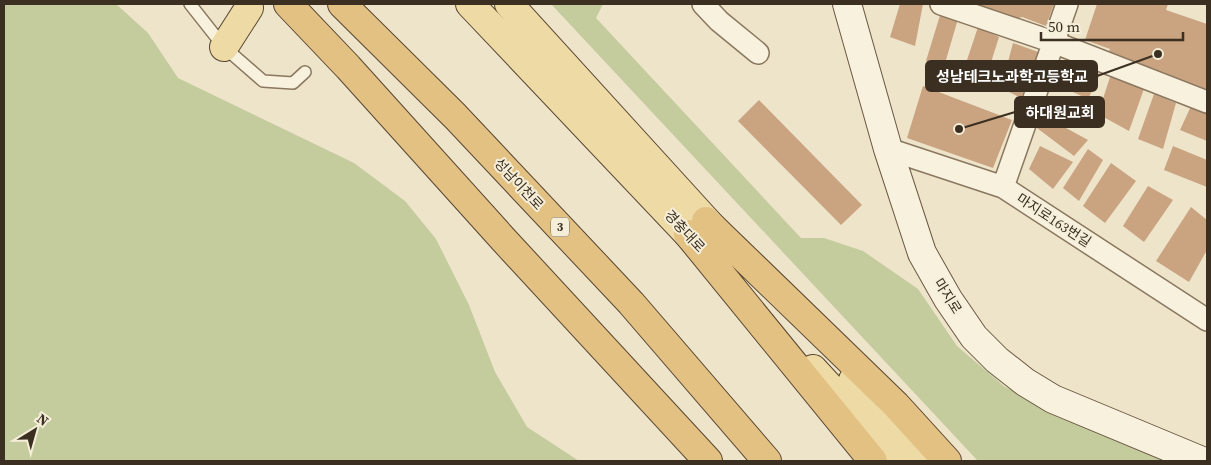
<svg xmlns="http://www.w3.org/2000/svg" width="1211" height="465" font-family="'Source Serif 4','Noto Sans KR',serif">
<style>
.green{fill:#c4cb9d}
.building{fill:#caa381}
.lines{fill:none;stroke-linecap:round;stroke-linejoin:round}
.service-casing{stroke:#89775f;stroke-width:14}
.minor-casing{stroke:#89775f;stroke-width:24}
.secondary-casing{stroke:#6b5842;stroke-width:30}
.primary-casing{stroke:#584532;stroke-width:30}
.trunk-casing{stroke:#584532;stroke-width:30}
.service{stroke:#f8f1dd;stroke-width:11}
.minor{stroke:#f8f1dd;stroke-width:21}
.secondary{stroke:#f8f1dd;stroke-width:28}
.primary{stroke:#eedaa4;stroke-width:28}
.trunk{stroke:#e3c182;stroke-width:28}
.labels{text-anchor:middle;stroke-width:4;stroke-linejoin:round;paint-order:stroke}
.shield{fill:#f5eed9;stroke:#736858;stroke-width:1}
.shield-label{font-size:12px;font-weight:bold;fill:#3b2f21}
.street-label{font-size:14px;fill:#3b2f21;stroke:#f5eed9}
.leader{fill:none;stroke:#3b2f21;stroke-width:2}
.callout-dot{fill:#3b2f21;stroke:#f5eed9;stroke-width:2}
.callout{fill:#3b2f21;stroke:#3b2f21;stroke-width:2}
.callout-label{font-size:15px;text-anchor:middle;font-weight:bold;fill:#fff}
</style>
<rect width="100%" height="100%" fill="#ede4ca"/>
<path class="green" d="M4,4h112l32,29 30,45 176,85 51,38 31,38 33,66 26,67 32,55 52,34h-575z
M551,4h52l-7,14 205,220h23l39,13 55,38 39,57 48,41 159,74h-186z"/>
<path class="building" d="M900,4h23l-8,42 -25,-9z
M973,4h81l-8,22 -24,-9 -7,2z
M1097,4h71l-2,6 41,14v70l-101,-35 4,-10 -25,-9z
M941,12l17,7 -15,51 -17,-9z
M978,27l21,10 -12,38 -22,-9z
M1013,43l28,10 -20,45 -20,-10z
M1067,60l33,14 -12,25 -26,-12z
M1112,71l33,15 -16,45 -31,-17z
M923,86l89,34 -19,48 -86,-30z
M1154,94l22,9 -13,46 -25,-10z
M759,100l103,105 -21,20 -103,-104z
M1192,104l15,7v30l-27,-11z
M1046,117l42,23 -14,16 -37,-28z
M1040,146l33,16 -20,27 -24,-20z
M1173,146l34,14v27l-43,-17z
M1088,149l15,11 -24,41 -16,-13z
M1111,163l25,18 -31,42 -22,-17z
M1148,186l25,14 -29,42 -21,-16z
M1191,207l16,13v30l-18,32 -33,-21z"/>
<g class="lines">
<g class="service-casing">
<path id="service" d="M190,4l34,43 39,34 30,2 12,-11"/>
</g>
<g class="minor-casing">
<path id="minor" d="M703,4l16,17 39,32
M941,4l112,38 154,60
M888,149l115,38 204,133
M1003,187l64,-183"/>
</g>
<g class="secondary-casing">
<path id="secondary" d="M847,4l41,145 34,104 26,46 26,38 23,23 28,22 28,17 149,62"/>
</g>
<g class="primary-casing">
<path id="primary" d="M470,4l234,247
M509,4l213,234
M224,47l25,-39
M813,369l85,92
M853,380l75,81"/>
</g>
<g class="trunk-casing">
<path id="trunk" d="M288,4l60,63 155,172 205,222
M342,4l113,112 176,187 136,158
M706,221l190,184 51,56
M688,234l185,227"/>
</g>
<use href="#service" class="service"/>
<use href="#minor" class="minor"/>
<use href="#secondary" class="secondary"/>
<use href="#primary" class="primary"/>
<use href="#trunk" class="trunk"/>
</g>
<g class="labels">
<rect class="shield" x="551" y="217.5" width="18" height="19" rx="4"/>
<g class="shield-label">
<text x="560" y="231">3</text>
</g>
<g class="street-label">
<text transform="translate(519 184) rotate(47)" y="5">성남이천로</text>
<text transform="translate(1054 220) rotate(33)" y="5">마지로163번길</text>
<text transform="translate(685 231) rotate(47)" y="5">경충대로</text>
<text transform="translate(948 296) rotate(58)" y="5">마지로</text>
</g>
</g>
<path class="leader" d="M1158 54L1097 76M959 129L1015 112"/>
<g class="callout-dot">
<circle cx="1158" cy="54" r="5"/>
<circle cx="959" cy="129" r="5"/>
</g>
<g class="callout">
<rect x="926" y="61" width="171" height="30" rx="5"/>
<rect x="1015" y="97" width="89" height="30" rx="5"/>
</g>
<g class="callout-label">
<text x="1012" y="82">성남테크노과학고등학교</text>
<text x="1060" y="118">하대원교회</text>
</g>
<rect width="1211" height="465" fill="none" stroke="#3b2f21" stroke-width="10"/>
<g transform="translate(35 430) rotate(37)" stroke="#f5eed9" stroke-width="4" paint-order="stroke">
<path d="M0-4L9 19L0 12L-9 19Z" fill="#3b2f21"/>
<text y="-8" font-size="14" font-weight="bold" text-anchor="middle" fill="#3b2f21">N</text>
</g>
<path d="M1041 32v8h142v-8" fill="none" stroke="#3b2f21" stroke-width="2.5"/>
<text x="1048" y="32" font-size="15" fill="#3b2f21" stroke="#f5eed9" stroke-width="4" paint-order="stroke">50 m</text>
</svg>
